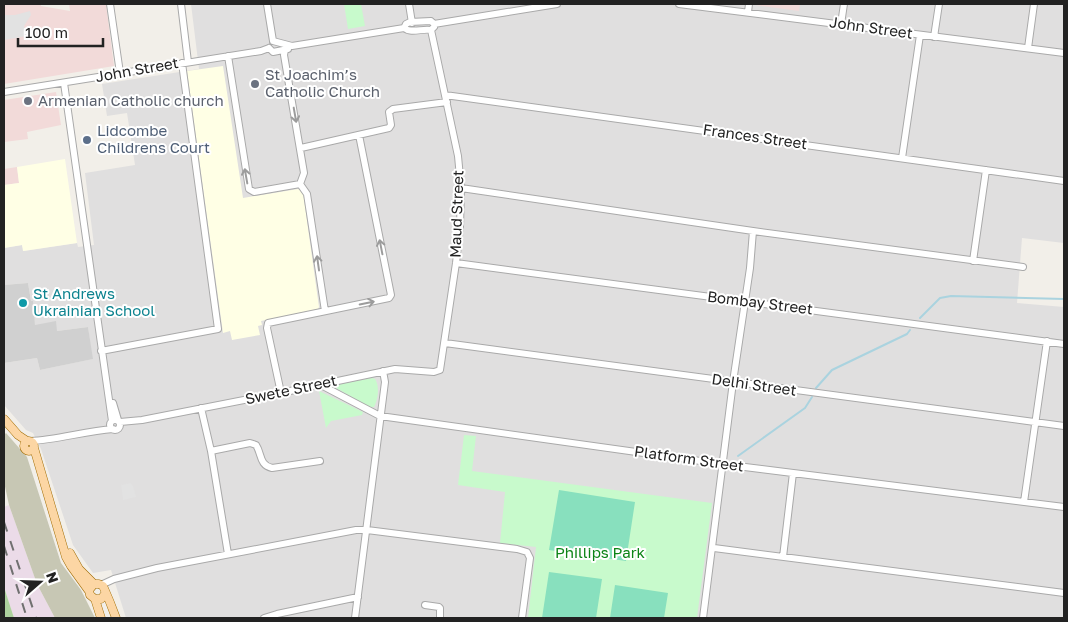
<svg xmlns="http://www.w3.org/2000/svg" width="1068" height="622" font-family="'Golos Text',sans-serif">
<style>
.residential{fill:#e0dfdf}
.commercial{fill:#f2dad9}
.industrial{fill:#ebdbe8}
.education{fill:#ffffe5}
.religious{fill:#d0d0d0}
.construction{fill:#c7c7b4}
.forest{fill:#add19e}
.park{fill:#c8facc}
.pitch{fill:#88e0be}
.parking{fill:#e2e2e2}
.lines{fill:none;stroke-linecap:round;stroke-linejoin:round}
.stream{stroke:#aad3df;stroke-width:2}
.minor-casing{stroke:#a9a9a9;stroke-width:8}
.major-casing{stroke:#a06b00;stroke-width:9}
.minor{stroke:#fff;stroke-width:6}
.major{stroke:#fcd6a4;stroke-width:8}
.rail{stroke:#707070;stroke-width:2;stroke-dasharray:10 10;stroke-linecap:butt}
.oneway{stroke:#9c9c9c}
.worship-dot{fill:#6b7280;stroke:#fff;stroke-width:2}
.service-dot{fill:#5c6f8a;stroke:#fff;stroke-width:2}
.culture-dot{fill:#0f9aa8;stroke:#fff;stroke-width:2}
.labels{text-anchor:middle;stroke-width:4;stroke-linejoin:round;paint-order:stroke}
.street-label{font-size:15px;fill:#222;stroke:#fff}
.worship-label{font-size:15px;fill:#5b616d;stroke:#fff;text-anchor:start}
.service-label{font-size:15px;fill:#4e5e75;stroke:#fff;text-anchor:start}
.culture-label{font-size:15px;fill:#0d838f;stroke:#fff;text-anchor:start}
.park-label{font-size:15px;fill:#0c8416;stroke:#fff}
</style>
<rect width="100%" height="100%" fill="#f2efe9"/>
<path class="residential" d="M191,4h873v239l-42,-5 -5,65 47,4v311h-938l-15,-48 -18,3 -20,-28 -32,-96 -8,-16 -7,-3 -22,-25v-42l33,-5 3,12 52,-11 -4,-32 -31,4 -22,-6 -7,-42 -24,2v-37l18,-3 2,6 53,-8 1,4 16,-2 -9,-72 50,-8 -8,-52 -20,3 -5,-32 97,-15z"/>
<path class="commercial" d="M4,4h37v2l29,5 -1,-7h37l8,62 -110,18z
M755,4h45l-1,7 -44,-6z
M56,92l5,33 -34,7 1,7 -24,3v-42z
M17,167l2,16 -15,2v-16z"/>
<path class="industrial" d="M9,505l28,79 18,34h-41l-10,-31v-80z"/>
<path class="education" d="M223,66l20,132 55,-9 5,3 16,115 -1,2 -57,12 1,4 -4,1 2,9 -28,5 -2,-9 -7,2 -36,-262z
M65,159l12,84 -54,8 -1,-6 -18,3v-63l15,-2 -2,-16z"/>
<path class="religious" d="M28,283l3,18h2l2,24 21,-4 1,10 31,-4 5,32 -53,11 -3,-12 -33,5v-78z"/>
<path class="construction" d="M6,433l21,24 34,106 20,27 14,28h-40l-18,-34 -28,-79 -5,-23v-47z"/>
<path class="forest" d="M4,587l10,31h-10z"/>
<path class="park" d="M344,4h17l4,22 -17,3z
M372,378l3,1c5,7 3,21 -1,28h-4l-34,-19 4,-4z
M319,391l44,21 -1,3 -31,6 -5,7z
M464,435l12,1 -4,35 240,32 -15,115h-169l8,-71 -36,-4 5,-51 -47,-7z"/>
<path class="pitch" d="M559,490l76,12 -9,59 -77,-11z
M549,572l53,7 -6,39h-54z
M615,585l53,8 -4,25h-54z"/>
<path class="parking" d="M30,11l1,4 -7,11 3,10 -23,4v-25h11z
M131,483l2,3 3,11 -13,3 -2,-15z"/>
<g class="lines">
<path class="stream" d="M920,318l20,-20 11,-2 113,3
M816,388l16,-18 75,-36 3,-4
M738,456l67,-48 7,-11"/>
<g class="minor-casing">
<path id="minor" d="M110,4l10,69
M181,4l7,58
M267,4l6,37
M409,4l3,19
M679,4l385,49
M748,12l1,-8
M434,24l123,-20
M841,24l3,-20
M404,28c7,6 19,0 27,2l3,-3
M404,28l2,-4 4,-2 21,-1 3,3
M934,37l5,-33
M273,41l19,5 112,-18
M269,48l4,4 15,-3
M1028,48l6,-44
M285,50l-1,5 20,118 -4,11
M228,56l21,133 5,3 46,-8
M64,83l48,338
M4,92l257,-41 8,-3
M445,95l619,86
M301,148l88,-20 2,-3 -2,-13 4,-3 54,-7
M902,158l18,-123
M300,184l7,10 18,117
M461,188l292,43 270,36
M973,261l13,-91
M456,263l608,81
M445,343l619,83
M101,351l117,-22 -36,-266
M321,385l59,31 349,49 335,42
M281,393l-14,-65 1,-5 121,-25 2,-3 -32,-160
M113,403l5,17
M201,408l10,43 17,103
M110 425a5 5 0 1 1 10 0a5 5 0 1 1-10 0Z
M120,422l22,-2 148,-29 105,-22 39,3 6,-2 16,-107 4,-36 1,-39 -3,-32 -27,-126
M30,441c27,-1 55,-10 83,-12
M211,451l39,-8 6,2c6,9 3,20 16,23l48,-7
M1024,502l23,-161
M714,548l350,45
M783,557l10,-84
M101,585l13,-6 43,-11 199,-38h11l150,19 10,3 3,6 -8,60
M425,605l14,2 1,1v10
M264,618l13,-4 81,-17
M355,618l30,-236 -2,-11
M703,618l30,-236 17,-114 3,-37"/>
</g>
<g class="major-casing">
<path id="major" d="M4,419l14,16 9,6
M24 446a5 5 0 1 1 10 0a5 5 0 1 1-10 0Z
M34,448l32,109 5,9 18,25
M70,553l9,16 15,15
M105,594l-4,5h-6l-5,-4 -1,-5 5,-6h5l4,2c5,11 9,21 13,32
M95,599l6,19"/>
</g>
<use href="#minor" class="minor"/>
<use href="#major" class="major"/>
<path class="rail" d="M4,522l32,96
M4,546l23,72"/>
</g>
<defs><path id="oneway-shaft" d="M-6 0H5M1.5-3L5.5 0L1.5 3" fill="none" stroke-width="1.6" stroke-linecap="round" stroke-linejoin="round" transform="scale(1.25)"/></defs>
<g class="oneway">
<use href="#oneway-shaft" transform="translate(295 115) rotate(80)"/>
<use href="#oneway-shaft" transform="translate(246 176) rotate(-100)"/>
<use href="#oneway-shaft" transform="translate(381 247) rotate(-101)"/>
<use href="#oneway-shaft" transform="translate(318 263) rotate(-98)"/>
<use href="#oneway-shaft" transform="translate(367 303) rotate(-11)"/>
</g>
<g class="worship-dot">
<circle cx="255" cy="84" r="5"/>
<circle cx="28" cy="101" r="5"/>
</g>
<circle class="service-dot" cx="87" cy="140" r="5"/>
<circle class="culture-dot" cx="23" cy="303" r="5"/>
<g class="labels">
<g class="street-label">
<text transform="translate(871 28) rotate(8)" y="5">John Street</text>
<text transform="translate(137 70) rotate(-10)" y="5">John Street</text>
<text transform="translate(755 137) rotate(8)" y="5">Frances Street</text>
<text transform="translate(457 214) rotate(-88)" y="5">Maud Street</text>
<text transform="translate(760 303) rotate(7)" y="5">Bombay Street</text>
<text transform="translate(754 385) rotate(8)" y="5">Delhi Street</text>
<text transform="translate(291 390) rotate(-12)" y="5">Swete Street</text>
<text transform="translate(689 459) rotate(8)" y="5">Platform Street</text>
</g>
<g class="worship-label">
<text x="265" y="80">St Joachim’s<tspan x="265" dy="17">Catholic Church</tspan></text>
<text x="38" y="106">Armenian Catholic church</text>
</g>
<g class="service-label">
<text x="97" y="136">Lidcombe<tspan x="97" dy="17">Childrens Court</tspan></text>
</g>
<g class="culture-label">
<text x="33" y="299">St Andrews<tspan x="33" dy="17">Ukrainian School</tspan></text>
</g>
<g class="park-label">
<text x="600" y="558">Phillips Park</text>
</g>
</g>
<rect width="1068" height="622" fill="none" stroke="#222222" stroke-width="10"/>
<g transform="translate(40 582) rotate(70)" stroke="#ffffff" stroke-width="4" paint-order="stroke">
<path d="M0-4L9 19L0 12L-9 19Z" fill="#222222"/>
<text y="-8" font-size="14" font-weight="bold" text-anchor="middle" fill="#222222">N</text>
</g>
<path d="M18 38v8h85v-8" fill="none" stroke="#222222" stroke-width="2.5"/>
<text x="25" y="38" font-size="15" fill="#222222" stroke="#ffffff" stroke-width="4" paint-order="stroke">100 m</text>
</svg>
